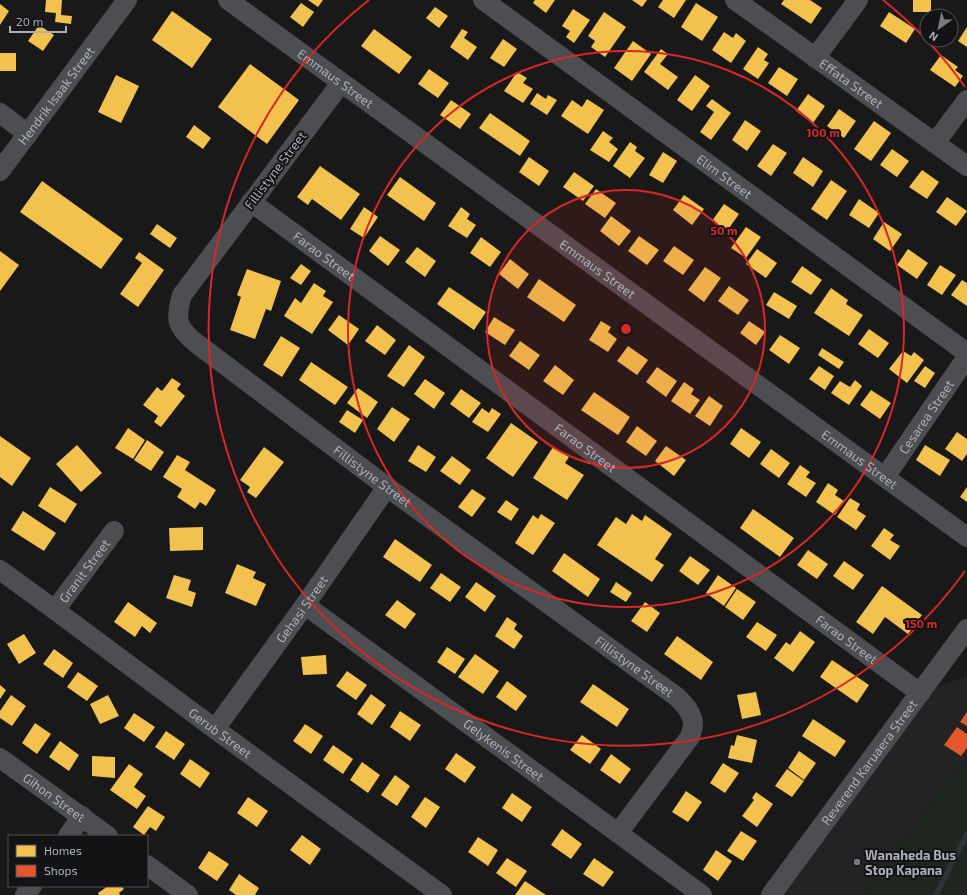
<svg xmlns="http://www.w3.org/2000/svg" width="967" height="895" font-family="'Exo 2',sans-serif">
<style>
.built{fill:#232325}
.green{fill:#1f2620}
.homes{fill:#f2c14e}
.shops{fill:#e4572e}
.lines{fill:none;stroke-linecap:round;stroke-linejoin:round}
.stream{stroke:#2c343b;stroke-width:5.5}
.minor{stroke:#4d4e52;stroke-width:20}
.ring{fill:none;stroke:#d62828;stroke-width:2}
.poi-dot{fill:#787a82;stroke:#131315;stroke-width:1.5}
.labels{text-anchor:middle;stroke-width:4;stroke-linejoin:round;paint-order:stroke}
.street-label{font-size:13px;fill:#abafba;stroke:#131315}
.poi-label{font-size:13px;font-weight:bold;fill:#abafba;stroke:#131315;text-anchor:start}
.centre{fill:#d62828;stroke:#131315;stroke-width:2}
.ring-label{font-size:12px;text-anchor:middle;font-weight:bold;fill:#d62828;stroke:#131315;stroke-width:4;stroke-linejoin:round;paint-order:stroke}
</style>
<rect width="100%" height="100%" fill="#191919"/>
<path class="built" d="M967,676v82l-58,75 -45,62h-93l149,-202z"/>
<path class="green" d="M967,758v137h-103l45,-62z"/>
<path class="homes" d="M46,0h16l-1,15 11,1 -1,8 -16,-2 1,-9 -11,-1z
M308,0h15l-5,7z
M535,0h20l-9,13 -13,-10z
M632,0h15l-5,7z
M663,0h23l-12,18 -16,-11z
M784,0h26l12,8 -11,16 -30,-20z
M913,0h18v12h-18z
M301,3l13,9 -11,15 -13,-10z
M696,3l22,14 -16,24 -21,-14z
M0,4l9,7 -9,14z
M435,7l13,9 -9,12 -13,-10z
M573,9l17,11 -16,23 -8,-6 4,-6 -8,-5z
M172,11l40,28 -20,29 -40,-28z
M604,12l22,15 -21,30 -14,-10 4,-6 -7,-5z
M889,12l26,17 -9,14 -26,-17z
M39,25l15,10 -11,16 -15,-10z
M967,27v20l-9,-6z
M374,29l38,28 -13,17 -38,-28z
M462,29l6,3 -4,6 13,9 -9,13 -18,-13z
M724,32l9,6 3,-5 10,8 -15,22 -19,-13z
M503,39l14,10 -13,18 -14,-9z
M633,41l18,13 -19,27 -18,-13z
M758,47l10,7 -4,6 5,3 -11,16 -15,-10z
M661,49l7,5 -8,10 18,13 -10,13 -24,-18z
M0,53h16v18h-16z
M941,55l17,12 -3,3 8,6 -8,11 -25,-17z
M250,64l49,36 -32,44 -49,-37z
M779,67l19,12 -11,17 -19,-13z
M429,69l20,14 -11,15 -20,-14z
M517,72l10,6 -4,5 10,6 -10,14 -19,-12z
M116,75l23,11 -18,37 -23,-11z
M695,75l15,11 -18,25 -15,-11z
M537,93l9,6 2,-4 9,5 -10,15 -17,-11z
M808,94l17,12 -12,17 -17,-12z
M587,99l17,11 -16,24 -27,-18 11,-16 10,7z
M712,99l19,14 -20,27 -11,-8 14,-20 -8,-6z
M451,100l20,14 -11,15 -20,-14z
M839,109l17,12 -12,17 -17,-12z
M490,113l40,28 -10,15 -41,-28z
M745,120l16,11 -14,20 -15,-11z
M874,121l17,12 -20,28 -17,-12z
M194,125l17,13 -8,11 -17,-12z
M603,131l10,7 -4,4 9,7 -9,13 -19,-12z
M630,142l7,5 -2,4 10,7 -15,20 -17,-12z
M773,144l14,9 -16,23 -14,-10z
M892,149l17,12 -12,16 -17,-12z
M663,152l14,9 -14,22 -14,-8z
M529,157l20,14 -10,15 -20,-14z
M803,157l20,14 -10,16 -20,-14z
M320,166l40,28 -19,26 -29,-21 -4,6 -11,-8z
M922,170l17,12 -12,17 -18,-12z
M574,172l20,14 -11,15 -20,-14z
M400,177l36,26 -12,18 -37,-26z
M831,180l16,11 -20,29 -16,-11z
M42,181l81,58 -22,30 -81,-57z
M596,189l20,14 -11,15 -20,-14z
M684,195l20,14 -12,16 -19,-15z
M947,197l20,14 -11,15 -20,-14z
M859,199l20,14 -10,15 -20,-13z
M724,204l15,10 -12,17 -15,-10z
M364,207l14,10 -14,21 -14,-9z
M461,207l9,7 -3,5 9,6 -9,13 -19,-12z
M611,216l20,15 -12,15 -19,-15z
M884,222l18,12 -12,17 -17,-12z
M157,224l20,14 -7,10 -20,-14z
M746,227l15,10 -15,21 -15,-10z
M380,236l20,14 -12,16 -19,-15z
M639,236l20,14 -12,15 -19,-14z
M481,237l20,15 -11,15 -20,-14z
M674,246l20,14 -11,15 -20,-14z
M417,247l19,14 -11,16 -20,-15z
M757,249l20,14 -11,15 -20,-14z
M908,249l20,14 -11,16 -20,-14z
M0,251l19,14 -19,26z
M139,252l25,18 -26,37 -18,-13 22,-31 -7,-5z
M510,259l19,15 -11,15 -19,-15z
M301,264l10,7 -10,14 -11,-7z
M940,265l16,10 -14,20 -15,-10z
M802,266l20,14 -11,15 -20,-13z
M705,267l16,11 -17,24 -16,-12z
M247,269l34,12 -10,30 -5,-2 -11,30 -25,-9 11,-33 -4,-2z
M539,279l37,26 -12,17 -37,-25z
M962,280l5,3v23l-16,-11z
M314,283l12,8 -3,5 10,6 -21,32 -28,-18 11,-18 6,5z
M729,286l20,14 -11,15 -20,-14z
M449,287l37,25 -12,18 -37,-26z
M831,288l17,12 -2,4 17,11 -14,21 -35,-23z
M774,292l23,14 -8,13 -23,-14z
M339,315l20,14 -11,16 -20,-15z
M494,317l21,13 -10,15 -20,-13z
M601,321l10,6 -3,5 9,7 -9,13 -19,-12z
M749,321l16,11 -9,13 -16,-12z
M377,325l19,15 -11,15 -20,-14z
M869,329l20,14 -11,15 -20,-14z
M780,335l20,13 -11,16 -20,-14z
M281,336l19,12 -18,29 -19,-12z
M520,341l20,14 -11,15 -20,-14z
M409,345l16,12 -21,30 -17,-11z
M628,346l20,14 -11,15 -20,-14z
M822,348l22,14 -5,7 -21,-14z
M903,351l8,5 3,-4 10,8 -17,23 -18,-14z
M311,362l37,25 -13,18 -36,-25z
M555,365l19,15 -11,15 -20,-14z
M819,366l15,10 -9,14 -16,-11z
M925,366l10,7 -10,15 -11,-7z
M657,367l20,14 -11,16 -20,-15z
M172,378l9,6 -4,5 8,7 -24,31 -7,-5 4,-6 -15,-11 14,-18 5,4z
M425,379l20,14 -11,16 -20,-15z
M855,380l7,6 -13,19 -18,-12 9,-12 10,6z
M684,382l10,7 -3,5 9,6 -10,14 -19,-13z
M358,388l20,14 -11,16 -20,-15z
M461,389l20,14 -12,15 -19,-14z
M871,390l20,13 -11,16 -20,-14z
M594,392l36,25 -12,18 -37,-25z
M709,396l14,10 -13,20 -15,-10z
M392,407l18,12 -16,23 -17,-13z
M482,408l7,5 3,-5 9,6 -13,18 -16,-10z
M347,410l16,10 -8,13 -16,-11z
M511,423l27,19 -25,35 -27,-19z
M637,426l20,15 -11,15 -20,-14z
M128,428l17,12 -12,19 -18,-11z
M741,428l20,14 -12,16 -19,-14z
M957,432l10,7v15l-5,7 -17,-12z
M0,436l31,22 -19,28 -12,-9z
M147,440l17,12 -13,19 -17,-11z
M77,445l25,28 -21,19 -25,-28z
M418,445l18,12 -10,15 -18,-11z
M925,445l25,15 -10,16 -24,-16z
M666,446l20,14 -12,16 -19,-15z
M264,447l20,15 -28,36 -9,-6 3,-5 -10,-7z
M553,447l16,10 -4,6 19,12 -17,25 -34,-22z
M771,449l19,14 -11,15 -19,-14z
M177,455l13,7 -5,8 31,20 -10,16 -6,-4 -5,7 -18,-12 5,-8 -19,-12z
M452,456l19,14 -11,15 -20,-14z
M800,465l10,7 -4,5 10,6 -10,14 -19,-13z
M828,483l10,7 -3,5 9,6 -9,14 -19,-13z
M50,487l27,17 -12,19 -27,-17z
M967,487v15l-7,-5z
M472,489l14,9 -14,19 -14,-10z
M850,498l10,6 -3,6 9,6 -10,14 -19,-13z
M506,500l13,9 -8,12 -14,-9z
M753,509l41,29 -14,19 -40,-29z
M23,511l33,22 -12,18 -33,-21z
M541,514l14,9 -22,32 -18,-12 18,-28 5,4z
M632,514l10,7 3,-6 27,19 -17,25 9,6 -12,17 -55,-37 19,-28 10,7z
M203,527v23l-33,1 -1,-23z
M884,528l10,7 -4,5 10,6 -10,14 -19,-14z
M395,539l37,26 -12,17 -37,-25z
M808,550l20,14 -11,15 -20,-14z
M564,553l36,26 -12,18 -36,-26z
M690,556l20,14 -12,15 -19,-14z
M844,561l20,14 -11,15 -20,-14z
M237,564l19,8 -3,6 13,6 -10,22 -31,-13z
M441,573l20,14 -11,15 -20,-14z
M174,575l17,5 -3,10 8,3 -4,14 -26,-9z
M718,575l18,13 -12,18 -18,-13z
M476,582l20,14 -11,16 -20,-15z
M616,582l16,11 -6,9 -16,-10z
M882,586l40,29 -14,19 -23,-17 -12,17 -17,-12z
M737,589l19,13 -13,18 -18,-13z
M397,600l19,14 -11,15 -20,-14z
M128,602l29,21 -7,10 -8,-7 -7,11 -21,-15z
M645,602l15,11 -13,19 -16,-11z
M507,617l10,7 -3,5 9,7 -9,13 -19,-13z
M757,622l20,13 -11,16 -20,-14z
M800,631l15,11 -22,30 -19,-14 12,-16 4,3z
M24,634l12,19 -17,11 -12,-20z
M677,636l36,26 -12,18 -37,-26z
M447,647l18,12 -10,15 -18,-12z
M54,649l19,14 -10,15 -20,-14z
M475,654l24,17 -16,23 -25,-17z
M326,655l1,19 -24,1 -2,-18z
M832,660l37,25 -12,18 -37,-26z
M347,671l20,14 -11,15 -20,-14z
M78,672l20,14 -11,15 -20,-14z
M507,681l20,15 -11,15 -20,-14z
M593,684l36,25 -12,18 -37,-25z
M0,685l6,5 -6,9z
M756,692l5,23 -19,4 -5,-24z
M371,694l15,11 -14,20 -15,-11z
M11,695l15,11 -14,20 -12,-8v-7z
M108,695l11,21 -19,8 -10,-20z
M400,711l21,14 -11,16 -20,-14z
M134,713l21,14 -11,15 -20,-14z
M813,719l33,22 -11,16 -33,-21z
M35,723l16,11 -14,20 -15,-11z
M305,724l18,12 -12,18 -18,-13z
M166,731l19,13 -11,16 -19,-13z
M582,735l19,14 -11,15 -20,-14z
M737,735l20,5 -5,23 -24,-5 3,-13 3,1z
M60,741l19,14 -10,16 -20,-14z
M333,745l20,14 -10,15 -20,-14z
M799,751l17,12 -12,17 -16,-12z
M456,753l20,14 -11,16 -20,-14z
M611,754l20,15 -11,15 -20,-14z
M92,756l23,1v21l-23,-2z
M190,759l20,14 -10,15 -20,-14z
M362,762l18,13 -12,18 -18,-13z
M723,763l16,10 -14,20 -15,-10z
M129,764l14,10 -9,13 12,9 -9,13 -27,-19z
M787,769l17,12 -12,16 -17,-11z
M395,775l15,11 -13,20 -16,-11z
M686,791l16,11 -14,20 -16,-10z
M756,792l17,12 -16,23 -15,-11 12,-16 -2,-2z
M512,793l20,14 -10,15 -20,-14z
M248,797l20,14 -11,16 -20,-14z
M425,797l15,10 -14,21 -15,-11z
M148,806l17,11 -9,14 -6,-4 -6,8 -11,-8z
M562,829l20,15 -11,15 -20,-14z
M741,831l16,10 -14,20 -16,-10z
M302,835l19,14 -11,16 -20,-15z
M478,837l20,13 -10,16 -20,-14z
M716,850l16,11 -14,20 -15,-11z
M209,851l20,13 -12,17 -19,-13z
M507,858l20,13 -11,16 -20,-14z
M594,858l20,14 -11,15 -20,-13z
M239,874l20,14 -4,7h-19l-7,-5z
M525,881l21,14h-31z
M108,886h13l3,3 -5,4 1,2h-21l-1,-2z"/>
<path class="shops" d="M967,712v14l-7,-4z
M957,727l10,7v14l-6,8 -17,-11z"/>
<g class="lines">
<path class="stream" d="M936,895l31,-61"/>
<g class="minor">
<path id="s1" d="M228,0l739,537"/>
<path id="s2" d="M483,0l484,353"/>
<path id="s3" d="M735,0l232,166"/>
<path d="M815,58l43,-58"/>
<path id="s4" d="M341,83l-159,212c-7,24 -6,32 14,48l191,144 290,210c7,7 16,16 16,28 0,3 -2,8 -3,12l-72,96"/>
<path d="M0,113l28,21"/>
<path d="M935,143l32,-43"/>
<path id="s5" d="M0,171l127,-171"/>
<path id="s6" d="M251,202l669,491"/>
<path id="s7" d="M885,477l82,-120"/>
<path id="s8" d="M0,570l55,40 160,119 227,166"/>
<path id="s9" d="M305,605l313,228 84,62"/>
<path id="s10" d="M55,610l59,-79"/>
<path id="s11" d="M215,729l90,-124 82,-118"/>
<path id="s12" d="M0,758l108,78"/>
<path d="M68,836l14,-20"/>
<path d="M147,865l41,30"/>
<path d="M25,895l7,-9"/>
<path id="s13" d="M771,895l196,-266"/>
</g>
</g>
<circle cx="626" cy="329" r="139" fill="#d62828" fill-opacity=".12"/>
<g class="ring">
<circle cx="626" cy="329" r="139"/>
<circle cx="626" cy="329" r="278"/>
<path d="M965 571A417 417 0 1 1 369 0M883 0A417 417 0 0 1 965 87"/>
</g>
<circle class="poi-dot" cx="857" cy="862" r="4"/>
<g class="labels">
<g class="street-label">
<text dy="5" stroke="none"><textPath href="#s1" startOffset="133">Emmaus Street</textPath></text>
<text dy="5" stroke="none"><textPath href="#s3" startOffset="143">Effata Street</textPath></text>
<text dy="5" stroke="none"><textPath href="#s5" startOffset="94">Hendrik Isaak Street</textPath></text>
<text transform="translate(275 170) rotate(-53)" y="5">Fillistyne Street</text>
<text dy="5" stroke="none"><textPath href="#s2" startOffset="299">Elim Street</textPath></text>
<text dy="5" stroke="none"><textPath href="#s6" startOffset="91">Farao Street</textPath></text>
<text dy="5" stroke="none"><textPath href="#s1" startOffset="457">Emmaus Street</textPath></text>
<text dy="5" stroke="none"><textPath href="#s7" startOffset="73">Cesarea Street</textPath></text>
<text dy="5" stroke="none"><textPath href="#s6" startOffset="415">Farao Street</textPath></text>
<text dy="5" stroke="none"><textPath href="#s1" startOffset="781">Emmaus Street</textPath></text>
<text dy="5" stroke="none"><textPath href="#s4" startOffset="541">Fillistyne Street</textPath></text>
<text dy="5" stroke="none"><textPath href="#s10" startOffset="49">Granit Street</textPath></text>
<text dy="5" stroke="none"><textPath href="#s11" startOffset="148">Gehasi Street</textPath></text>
<text dy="5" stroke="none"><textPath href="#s6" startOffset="739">Farao Street</textPath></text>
<text dy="5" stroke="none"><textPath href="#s4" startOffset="865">Fillistyne Street</textPath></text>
<text dy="5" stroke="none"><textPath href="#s8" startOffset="274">Gerub Street</textPath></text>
<text dy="5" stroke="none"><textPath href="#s9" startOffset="246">Gelykenis Street</textPath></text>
<text dy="5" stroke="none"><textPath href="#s13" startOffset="165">Reverend Karuaera Street</textPath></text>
<text dy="5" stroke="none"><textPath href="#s12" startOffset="67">Gihon Street</textPath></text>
</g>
<g class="poi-label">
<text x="865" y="860">Wanaheda Bus<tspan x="865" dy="15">Stop Kapana</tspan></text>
</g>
</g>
<circle cx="626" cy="329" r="6" class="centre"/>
<g class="ring-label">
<text x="823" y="137">100 m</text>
<text x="724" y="235">50 m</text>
<text x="921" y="628">150 m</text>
</g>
<rect x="8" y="835" width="140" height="52" fill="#131315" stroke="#505157"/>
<rect x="16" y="845" width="20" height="12" fill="#f2c14e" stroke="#505157"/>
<text x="44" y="855" font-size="12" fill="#abafba">Homes</text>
<rect x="16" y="865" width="20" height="12" fill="#e4572e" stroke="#505157"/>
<text x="44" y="875" font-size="12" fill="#abafba">Shops</text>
<g transform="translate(939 28) rotate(213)"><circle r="19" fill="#131315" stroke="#505157"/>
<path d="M0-3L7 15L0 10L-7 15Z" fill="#787a82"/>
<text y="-6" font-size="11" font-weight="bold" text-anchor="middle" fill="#abafba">N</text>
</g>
<path d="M10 26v6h56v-6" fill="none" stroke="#abafba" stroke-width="2"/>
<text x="16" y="26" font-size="12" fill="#abafba" stroke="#131315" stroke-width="3" paint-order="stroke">20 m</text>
</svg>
